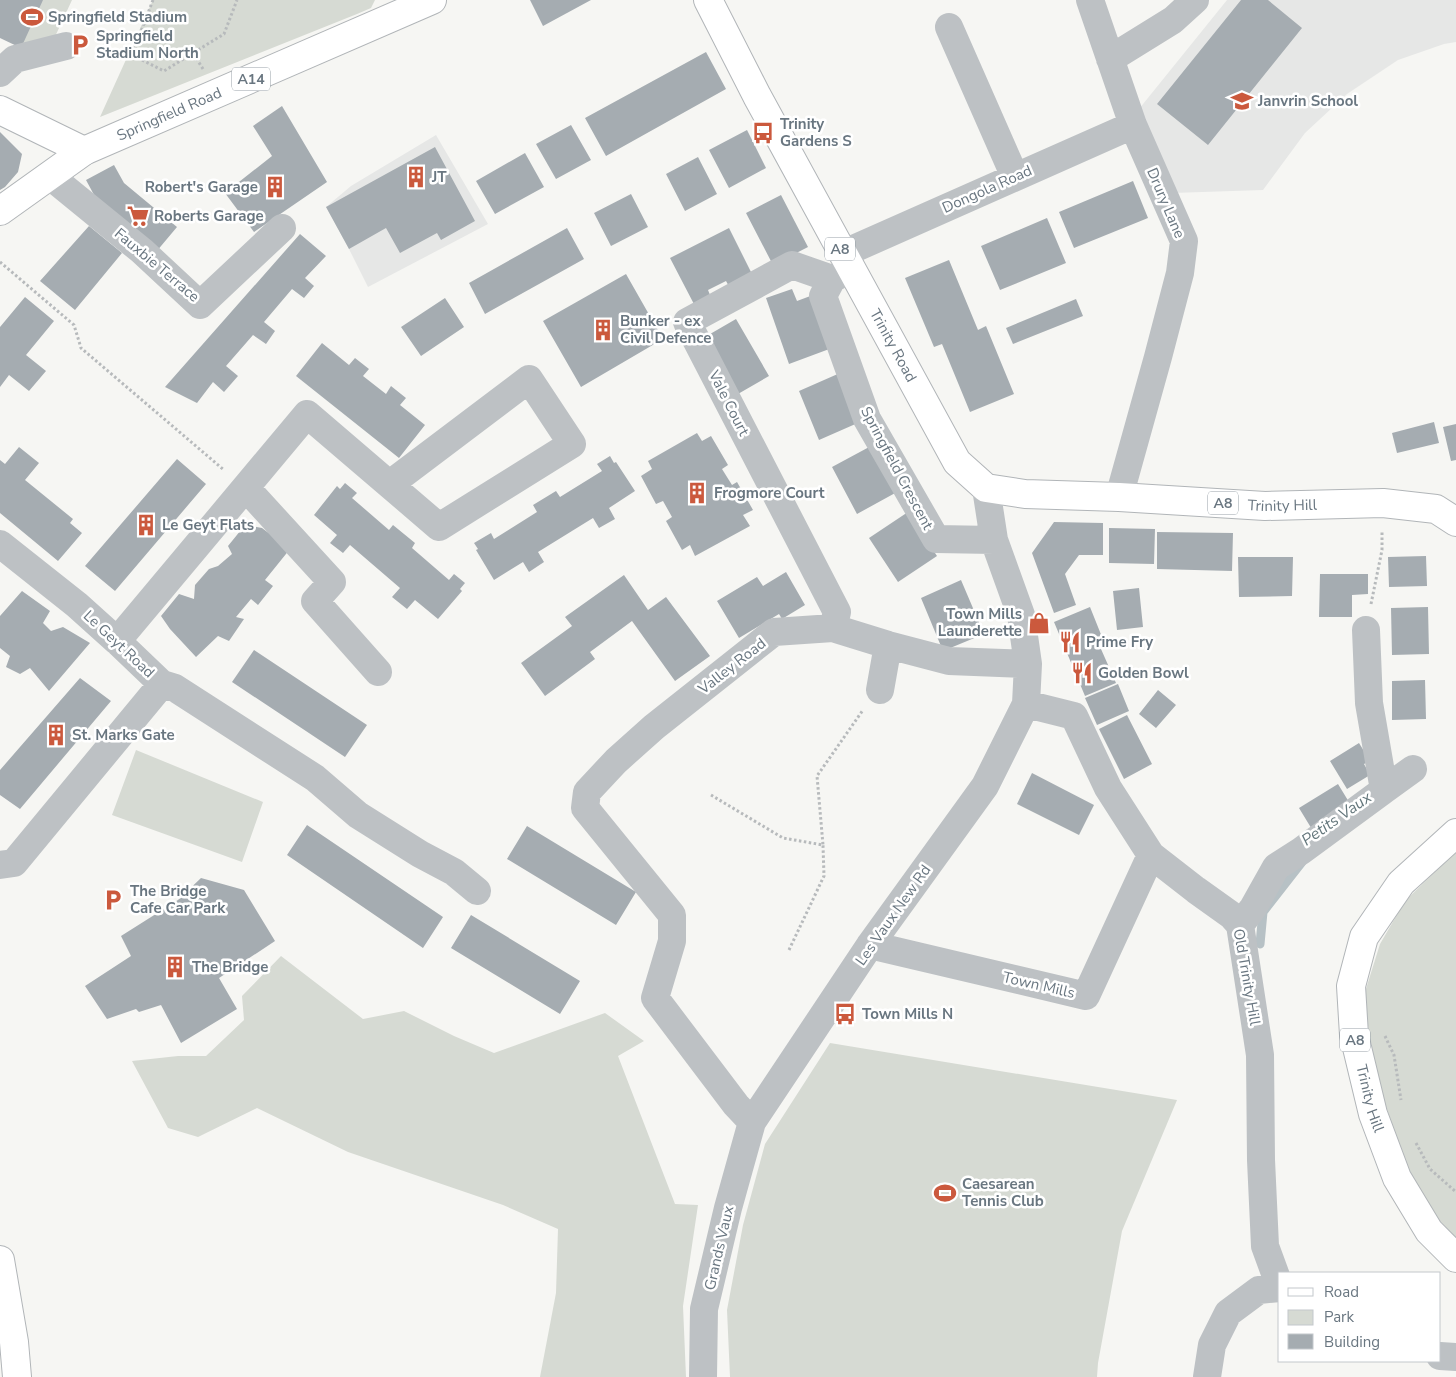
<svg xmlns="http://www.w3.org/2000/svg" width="1456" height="1377" font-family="'Nunito Sans',sans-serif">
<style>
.built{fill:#e6e7e6}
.green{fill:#d6dad3}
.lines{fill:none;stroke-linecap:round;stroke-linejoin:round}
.stream{stroke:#b7c1c5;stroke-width:9}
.building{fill:#a5acb1}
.major-casing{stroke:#b1b5b8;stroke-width:30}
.path{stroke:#b7babc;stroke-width:3;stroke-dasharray:2.5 2.5;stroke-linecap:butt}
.minor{stroke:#bdc1c4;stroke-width:28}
.major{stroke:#fff;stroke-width:28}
.labels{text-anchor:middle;stroke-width:5;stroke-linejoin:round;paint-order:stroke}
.shield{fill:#fff;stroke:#969fa6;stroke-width:1}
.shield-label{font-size:14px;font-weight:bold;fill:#697680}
.poi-label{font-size:15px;font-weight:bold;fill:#697680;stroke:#fff;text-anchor:start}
.street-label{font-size:15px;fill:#697680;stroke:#fff}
.water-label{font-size:16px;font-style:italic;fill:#64777c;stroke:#fff}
</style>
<rect width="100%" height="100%" fill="#f6f6f3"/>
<path class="built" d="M1227,0h229v42l-12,2 -46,16 -51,34 -42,39 -42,57 -91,3 -33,-84z
M436,135l52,89 -120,63 -19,-38 -23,-42 25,-21z"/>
<path class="green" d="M0,0h72l-26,56 -46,-21z
M153,0h222l-4,8 -14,6 -257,103z
M136,750l127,52 -21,60 -130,-47z
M1456,847v394l-25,-27 -24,-46 -28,-82 -12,-66 -2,-28 15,-48 25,-43 37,-36z
M281,956l82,63 41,-8 50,25 40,17 111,-40 39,28 -26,15 57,148 23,1 -15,101 3,71h-146l16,-84 2,-64 -55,-24 -155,-53 -91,-44 -59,29 -30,-9 -36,-67 46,-5h28l38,-36 -2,-24z
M830,1043l347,57 -55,131 -24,132 -1,14h-367l-3,-67 16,-85 22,-81z"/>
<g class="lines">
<path class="stream" d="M1260,944l3,-32 39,-50"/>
</g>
<path class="building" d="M0,0h43l-22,48 -21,-10z
M530,0h61l-48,26z
M1241,0h27l34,28 -94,117 -51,-41z
M706,52l20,37 -120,67 -21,-38z
M282,106l45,76 -73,50 -29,-39 47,-37 -19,-30z
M571,125l20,35 -35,19 -20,-35z
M747,130l19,38 -37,20 -20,-38z
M0,132l22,22 -4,18 -13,15 -5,3z
M435,147l40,74 -34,19 -4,-7 -37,20 -14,-25 -37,21 -23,-42z
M525,153l19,34 -49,27 -19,-33z
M698,157l19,37 -32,17 -19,-37z
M114,165l10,18 53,44 -21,25 -56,-46 -14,-26z
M1133,181l15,37 -74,30 -15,-36z
M631,194l17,33 -37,19 -17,-33z
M781,195l27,52 -35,18 -27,-52z
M1047,218l19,45 -66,27 -19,-44z
M89,226l33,27 -47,57 -35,-29z
M567,228l17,31 -99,55 -16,-31z
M729,228l25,50 -23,12 -5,-9 -18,9 4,10 -16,8 -26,-50z
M300,234l26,22 -21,22 9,8 -10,12 -12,-9 -28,33 11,9 -9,13 -13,-9 -27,31 12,10 -14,16 -11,-10 -16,21 -32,-16z
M949,260l29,70 8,-4 28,68 -44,18 -28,-68 -8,3 -29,-69z
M626,274l37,65 -82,48 -38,-66z
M792,289l5,12 16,-6 19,53 -43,16 -23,-66z
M25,297l29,24 -28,34 20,16 -17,20 -20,-16 -9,12v-60z
M445,298l19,29 -43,29 -20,-29z
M1076,299l7,17 -70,28 -7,-16z
M736,319l33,57 -38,22 -33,-57z
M322,343l27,22 6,-7 14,11 -6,7 23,18 5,-8 15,12 -6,7 25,20 -26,33 -103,-82z
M840,373l20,49 -41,18 -20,-49z
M1434,422l5,21 -42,10 -5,-20z
M1456,424v36l-5,1 -8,-34z
M697,433l5,8 9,-5 17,29 -6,4 10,16 5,-3 16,28 -10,5 7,11 -55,30 -5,-11 -8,5 -16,-29 6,-4 -9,-16 -7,3 -15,-28 11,-7 -4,-8z
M871,446l26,46 -40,22 -25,-47z
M19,447l20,16 -14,17 48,39 -3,4 12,10 -24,28 -58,-48v-53l5,4z
M610,456l4,7 2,-1 19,29 -26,17 6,11 -16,9 -6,-10 -55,34 6,10 -15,10 -6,-10 -29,18 -18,-30 2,-1 -4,-6 17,-10 3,6 43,-27 -4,-7 23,-14 4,6 42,-26 -5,-7z
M177,459l29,25 -91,107 -30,-25z
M345,483l12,10 -5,5 37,32 4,-5 22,18 -3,5 37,32 5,-6 11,9 -5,6 2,2 -24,28 -23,-19 -8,9 -15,-12 8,-9 -50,-43 -7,8 -13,-10 7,-8 -23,-20 23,-29 3,3z
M908,512l29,44 -39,26 -29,-44z
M1054,522l49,1v32h-24l-14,19 11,31 -22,8 -22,-60z
M245,525l17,3 28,21 -25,31 8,6 -15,19 -7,-6 -15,18 8,2 -15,22 -11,-5 -22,21 -26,-28 -9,-13 18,-22 15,5 1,-14 14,-16 9,-3 14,-12 -4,-8z
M1109,528l46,1 -1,35 -45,-1z
M1157,532l76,1 -1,38 -75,-2z
M1426,556l1,30 -38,1 -1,-30z
M1238,557h55l-1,39 -53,1z
M786,572l19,33 -23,14 -3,-5 -40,24 -22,-37 40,-24 6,9z
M1320,574h48v20l-16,1v22h-33z
M624,575l24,35 18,-13 44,59 -35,25 -43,-60 -42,31 5,7 -50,37 -24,-33 51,-37 -7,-9z
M961,580l23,54 -41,17 -22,-53z
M1139,588l4,39 -26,3 -4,-39z
M22,591l28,20 -7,12 8,8 12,-4 27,16 -41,48 -19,-23 -10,6 -14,-7 4,-11 -10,-8v-32z
M1090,607l16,40 -5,2 15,34 -31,13 -31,-74z
M1428,607l1,47 -37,1 -1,-47z
M254,650l113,75 -22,32 -113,-75z
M80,678l31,23 -91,108 -20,-14v-25z
M1425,680l1,39 -34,1v-39z
M1118,684l11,27 -32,14 -12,-27z
M1158,690l18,15 -20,23 -17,-14z
M1127,715l25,49 -28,15 -25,-50z
M1359,743l11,18 -6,3 6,11 -23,14 -17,-28z
M1032,773l62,32 -15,30 -62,-31z
M1338,784l14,23 -39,24 -14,-23z
M307,825l136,92 -20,31 -136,-93z
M527,826l109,66 -20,33 -109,-66z
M201,878l43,12 31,51 -56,37 18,31 -56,34 -20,-38 -22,7 -3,-3 -29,10 -22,-33 46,-30 -10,-20 57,-36z
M471,915l109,66 -20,33 -109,-66z"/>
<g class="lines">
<g class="major-casing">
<g id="major">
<path id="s1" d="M708,0l49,96 200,366 29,26 39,6 94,3 146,9 118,-3 53,6 20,13"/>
<path d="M0,110l84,41"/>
<path id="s2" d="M0,211l84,-60 348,-151"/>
<path id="s3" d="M1456,833l-55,50 -37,54 -13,49 3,49 19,79 24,64 32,53 27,27"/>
<path d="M0,1260l14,82 3,35"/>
</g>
</g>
<path class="path" d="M153,0l-21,55 32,16 29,-18
M203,69l-10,-16 31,-19 13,-34
M0,262l74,63 7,23 143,122
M1371,604l11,-54v-19
M711,795l72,43 40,7 -6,-69 46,-66
M789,950l35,-74 -1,-31
M1385,1036l9,19 7,45
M1416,1143l14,26 26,23"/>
<path class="minor" d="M1090,0l43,125 51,116 -4,32 -22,84 -39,140
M949,27l66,150
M1110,59l63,-39 22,-20
M0,73l15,-14 51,-13
M50,176l92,75 58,54 82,-77
M842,254l291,-129
M847,271l-15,8 -9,17 44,123 69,120 58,1
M832,279l-40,-14 -105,57 150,290 -4,16
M246,488l86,94 -17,19 63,71
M0,544l77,61 40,36 45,43
M117,641l190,-227 132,113 133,-83 -43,-65 -139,105
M162,684l13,4 140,90 43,37 62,39 34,18 23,19
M880,690l8,-45
M1026,704l48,12 34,72 43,67 45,35 35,25 9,10 20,130 1,105 4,86 15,41
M1384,790l29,-21
M0,865l14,-2 148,-179
M1240,925l13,-17 23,-41 25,-16 83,-61 -15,-87 -3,-73
M870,945l216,51 65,-141
M752,1122l-16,-17 -81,-107 17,-57v-26l-87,-107 2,-16 29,-31 38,-34 120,-95 59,-4 55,17 61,16 79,3
M1440,1356l16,1
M703,1377l1,-68 24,-101 24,-86 118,-177 115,-159 41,-82 2,-40 -7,-49 -27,-75 -8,-52
M1207,1377l5,-32 16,-32 31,-23 21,-2"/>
<use href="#major" class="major"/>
</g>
<defs>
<g id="stadium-bare" transform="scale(1.725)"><path d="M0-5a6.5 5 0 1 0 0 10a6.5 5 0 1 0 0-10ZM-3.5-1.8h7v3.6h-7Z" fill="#cb593d" stroke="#fff" stroke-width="2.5" paint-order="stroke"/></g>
<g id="parking-bare" transform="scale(1.725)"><path d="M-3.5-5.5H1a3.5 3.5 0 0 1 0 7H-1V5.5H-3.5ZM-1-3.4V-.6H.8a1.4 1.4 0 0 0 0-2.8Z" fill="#cb593d" stroke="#fff" stroke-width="2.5" paint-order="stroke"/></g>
<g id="school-bare" transform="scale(1.725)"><path d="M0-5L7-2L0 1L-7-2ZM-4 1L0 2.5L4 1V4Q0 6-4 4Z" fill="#cb593d" stroke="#fff" stroke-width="2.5" paint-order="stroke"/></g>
<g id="bus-bare" transform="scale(1.725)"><path d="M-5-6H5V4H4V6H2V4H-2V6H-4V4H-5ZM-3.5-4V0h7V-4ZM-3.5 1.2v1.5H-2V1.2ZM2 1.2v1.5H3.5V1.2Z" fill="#cb593d" stroke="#fff" stroke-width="2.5" paint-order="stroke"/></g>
<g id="building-bare" transform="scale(1.725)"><path d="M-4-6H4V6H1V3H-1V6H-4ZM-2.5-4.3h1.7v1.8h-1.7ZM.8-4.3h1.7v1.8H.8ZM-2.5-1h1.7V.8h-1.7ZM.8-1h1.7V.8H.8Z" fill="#cb593d" stroke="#fff" stroke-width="2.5" paint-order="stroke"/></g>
<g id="supermarket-bare" transform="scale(1.725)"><path d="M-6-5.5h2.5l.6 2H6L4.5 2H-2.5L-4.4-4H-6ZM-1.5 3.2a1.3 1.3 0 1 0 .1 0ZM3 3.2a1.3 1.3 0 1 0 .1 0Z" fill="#cb593d" stroke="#fff" stroke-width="2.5" paint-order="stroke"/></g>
<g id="shop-bare" transform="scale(1.725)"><path d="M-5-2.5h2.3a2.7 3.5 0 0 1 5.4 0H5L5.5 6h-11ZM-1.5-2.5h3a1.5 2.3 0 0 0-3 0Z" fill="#cb593d" stroke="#fff" stroke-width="2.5" paint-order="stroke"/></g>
<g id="restaurant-bare" transform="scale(1.725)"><path d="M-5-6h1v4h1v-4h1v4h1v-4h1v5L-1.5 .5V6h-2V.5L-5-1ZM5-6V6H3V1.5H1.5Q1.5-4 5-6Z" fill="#cb593d" stroke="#fff" stroke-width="2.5" paint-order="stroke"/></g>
</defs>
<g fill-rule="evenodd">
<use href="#stadium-bare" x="32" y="17"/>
<use href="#parking-bare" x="80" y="45"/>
<use href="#school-bare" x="1242" y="101"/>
<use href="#bus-bare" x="763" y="133"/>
<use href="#building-bare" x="416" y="177"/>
<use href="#building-bare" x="275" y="187"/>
<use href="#supermarket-bare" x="138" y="216"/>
<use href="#building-bare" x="603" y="330"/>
<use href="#building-bare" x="697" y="493"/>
<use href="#building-bare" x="146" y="525"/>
<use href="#shop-bare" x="1039" y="623"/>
<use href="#restaurant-bare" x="1070" y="642"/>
<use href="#restaurant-bare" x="1082" y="673"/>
<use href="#building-bare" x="56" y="735"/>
<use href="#parking-bare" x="113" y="900"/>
<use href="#building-bare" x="175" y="967"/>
<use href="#bus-bare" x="845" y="1014"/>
<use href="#stadium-bare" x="945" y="1193"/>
</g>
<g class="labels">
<g class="shield">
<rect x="232" y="67.5" width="38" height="23" rx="4"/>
<rect x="825" y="237.5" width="30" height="23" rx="4"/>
<rect x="1208" y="491.5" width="30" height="23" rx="4"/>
<rect x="1340" y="1028.5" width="30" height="23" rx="4"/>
</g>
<g class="shield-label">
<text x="251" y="84">A14</text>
<text x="840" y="254">A8</text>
<text x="1223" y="508">A8</text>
<text x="1355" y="1045">A8</text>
</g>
<g class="poi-label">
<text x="48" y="22">Springfield Stadium</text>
<text x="96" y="41">Springfield<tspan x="96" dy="17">Stadium North</tspan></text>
<text x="1258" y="106">Janvrin School</text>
<text x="780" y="129">Trinity<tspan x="780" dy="17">Gardens S</tspan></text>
<text x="432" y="182">JT</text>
<text x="258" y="192" text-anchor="end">Robert's Garage</text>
<text x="154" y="221">Roberts Garage</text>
<text x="620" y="326">Bunker - ex<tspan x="620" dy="17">Civil Defence</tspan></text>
<text x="714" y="498">Frogmore Court</text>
<text x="162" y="530">Le Geyt Flats</text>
<text x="1022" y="619" text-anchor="end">Town Mills<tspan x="1022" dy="17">Launderette</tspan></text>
<text x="1086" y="647">Prime Fry</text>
<text x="1098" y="678">Golden Bowl</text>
<text x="72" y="740">St. Marks Gate</text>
<text x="130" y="896">The Bridge<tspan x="130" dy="17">Cafe Car Park</tspan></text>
<text x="192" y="972">The Bridge</text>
<text x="862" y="1019">Town Mills N</text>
<text x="962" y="1189">Caesarean<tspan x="962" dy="17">Tennis Club</tspan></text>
</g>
<g class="street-label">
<text dy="5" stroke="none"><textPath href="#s2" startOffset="196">Springfield Road</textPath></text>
<text transform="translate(987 189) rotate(-24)" y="5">Dongola Road</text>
<text transform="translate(1166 203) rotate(67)" y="5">Drury Lane</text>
<text transform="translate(157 265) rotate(40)" y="5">Fauxbie Terrace</text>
<text dy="5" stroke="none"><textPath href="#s1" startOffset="392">Trinity Road</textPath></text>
<text transform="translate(729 403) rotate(63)" y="5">Vale Court</text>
<text transform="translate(897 468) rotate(62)" y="5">Springfield Crescent</text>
<text dy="5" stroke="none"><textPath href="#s1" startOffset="861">Trinity Hill</textPath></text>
<text transform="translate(119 644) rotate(43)" y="5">Le Geyt Road</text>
<text transform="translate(732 666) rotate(-38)" y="5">Valley Road</text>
<text transform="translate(893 915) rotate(-55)" y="5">Les Vaux New Rd</text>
<text transform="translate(1247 977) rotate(80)" y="5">Old Trinity Hill</text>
<text transform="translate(1039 985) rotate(13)" y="5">Town Mills</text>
<text dy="5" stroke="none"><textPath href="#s3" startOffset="305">Trinity Hill</textPath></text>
<text transform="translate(719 1248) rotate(-77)" y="5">Grands Vaux</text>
</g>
<g class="water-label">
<text transform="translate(1336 818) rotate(-35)" y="6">Petits Vaux</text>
</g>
</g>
<rect x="1278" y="1272" width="162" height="90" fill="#ffffff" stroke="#c3c8cc"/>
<rect x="1288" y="1288" width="25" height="8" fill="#ffffff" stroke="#c3c8cc"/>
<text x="1324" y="1297" font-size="15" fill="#697680">Road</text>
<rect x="1288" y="1310" width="25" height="15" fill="#d6dad3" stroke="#c3c8cc"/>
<text x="1324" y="1322" font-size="15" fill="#697680">Park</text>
<rect x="1288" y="1334" width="25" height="15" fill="#a5acb1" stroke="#c3c8cc"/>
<text x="1324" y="1347" font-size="15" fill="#697680">Building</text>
</svg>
